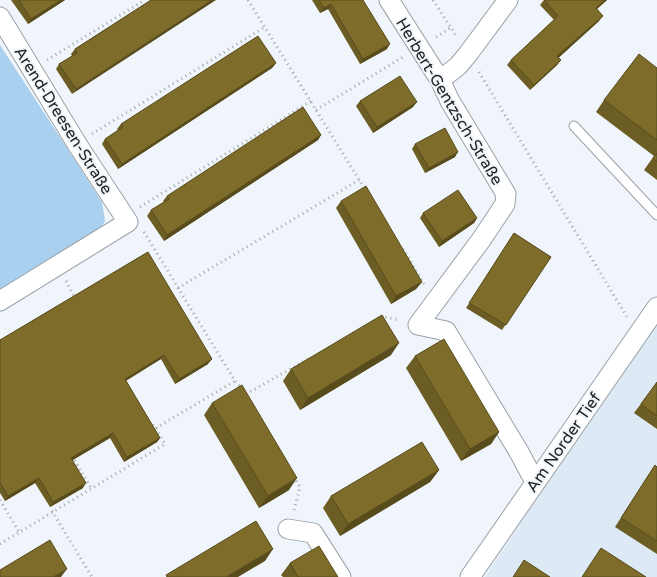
<svg xmlns="http://www.w3.org/2000/svg" width="657" height="577" font-family="'Varela Round',sans-serif">
<style>
.built{fill:#ddeaf5}
.green{fill:#a9d0ee}
.lines{fill:none;stroke-linecap:round;stroke-linejoin:round}
.service-casing{stroke:#9ba1a6;stroke-width:11}
.minor-casing{stroke:#9ba1a6;stroke-width:21}
.path{stroke:#a1a6aa;stroke-width:3;stroke-dasharray:1 4;stroke-linecap:butt}
.service{stroke:#fff;stroke-width:9}
.minor{stroke:#fff;stroke-width:19}
.wall{fill:#6c5d24}
.shaded-wall{fill:#584c1d}
.building{fill:#7e6c2a;stroke:#584c1d}
.labels{text-anchor:middle;stroke-width:4;stroke-linejoin:round;paint-order:stroke}
.street-label{font-size:16px;fill:#202224;stroke:#eff5fa}
</style>
<rect width="100%" height="100%" fill="#eff5fa"/>
<path class="built" d="M657,324v253h-172l49,-75z"/>
<path class="green" d="M0,45l102,157 3,19 -5,8 -100,61z"/>
<g class="lines">
<g class="service-casing">
<path id="service" d="M574,126l83,89"/>
</g>
<g class="minor-casing">
<path id="minor" d="M389,0l51,80 10,21 56,93 -1,10 -24,36 -63,85 28,6 73,121 16,30
M0,17l77,127 51,78 -128,79
M440,80l18,-14 10,-12 40,-54
M288,529l25,4 28,44
M470,577l187,-270"/>
</g>
<path class="path" d="M248,0l118,191
M433,0l24,37
M436,37l14,-9
M47,60l98,-60
M479,72l148,245
M316,110l87,-53
M92,134l173,-107
M140,207l171,-106
M144,232l91,149 8,9
M403,249l21,35
M66,281l9,17
M178,288l181,-108
M381,319l4,-2 14,3
M246,394l64,-36
M156,428l79,-47
M72,456l19,32
M0,500l19,32
M294,510l6,-23 -6,-10
M52,511l40,66
M0,544l165,-100 -9,-16 -6,-5"/>
<use href="#service" class="service"/>
<use href="#minor" class="minor"/>
</g>
<path class="wall" d="M11,0h54l-37,24z
M151,0l-79,94 -16,-25 3,-5 13,-8 -1,-2 4,-5z
M312,0h51l24,49 -27,15 -32,-55 -8,4z
M544,0h63l-10,9 2,12 -41,37 3,2 -4,5 -27,25 -23,-25 4,-5 43,-40 -14,-15z
M276,63l-4,5 -154,101 -16,-25 3,-5 13,-9 -1,-1 4,-5z
M657,68v112l-13,-10 10,-14 -58,-44 8,-12z
M360,101l53,6 -40,26 -17,-27z
M321,135l-3,5 -154,101 -17,-25 4,-6 13,-8 -1,-1 4,-5z
M415,144l40,13 -30,16 -13,-24z
M341,201l81,81 -6,7 -25,15 -55,-96z
M423,213l54,5 -3,5 -35,24 -19,-29z
M514,233l37,24 -49,73 -36,-22z
M148,252l60,112 -33,20 -14,-25 -35,22 34,57 -3,4 -33,20 -14,-24 -38,22 11,28 -33,19 -15,-24 -30,18 -5,-8v-153z
M391,355l-91,55 -17,-29 8,-12z
M415,356l84,76 -8,12 -30,17 -55,-93z
M657,382v47l-23,-16z
M212,403l77,87 -30,18 -55,-93z
M655,465l2,2v87l-42,-27z
M439,470l-9,12 -90,54 -17,-28 8,-12z
M290,563l48,14h-55l-2,-2z"/>
<path class="shaded-wall" d="M61,0h4l-37,24 3,-5z
M212,0h4l-144,94 4,-5z
M605,0h2l-15,13 4,-5z
M331,4l-3,5 -8,4 4,-5z
M603,16l-4,5 -45,41 3,-6z
M390,44l-3,5 -27,15 3,-5z
M561,60l-4,5 -27,25 4,-5z
M276,63l-4,5 -154,101 4,-5z
M417,102l-4,5 -40,26 4,-6z
M321,135l-3,5 -154,101 3,-6z
M458,152l-3,5 -30,16 4,-5z
M477,218l-3,5 -35,24 3,-6z
M422,282l-6,7 -25,15 5,-8z
M399,343l-8,12 -91,55 8,-12z
M164,355l-3,4 -40,24 4,-4z
M212,359l-4,5 -33,20 4,-5z
M499,432l-8,12 -30,17 9,-12z
M113,433l-3,5 -42,25 3,-5z
M160,438l-3,4 -33,20 3,-5z
M439,470l-9,12 -90,54 8,-12z
M39,478l-4,5 -30,18 3,-5z
M297,478l-8,12 -30,18 9,-12z
M86,483l-3,5 -33,19 3,-5z
M273,549l-8,12 -27,16h-12z
M67,569l-6,8h-8z"/>
<path class="building" d="M19,0h42l-30,19z
M151,0h61l-136,89 -17,-25 18,-11 -2,-4z
M319,0h44l27,44 -27,15 -32,-55 -7,4z
M544,0h61l-9,8 7,8 -46,40 4,4 -27,25 -23,-25 47,-44z
M258,36l18,27 -154,101 -17,-25 18,-12 -2,-3z
M639,54l18,14v72l-53,-40z
M400,76l17,26 -40,25 -17,-26z
M303,107l18,28 -154,100 -16,-25 18,-11 -2,-3z
M445,128l13,24 -29,16 -14,-24z
M657,153v9l-4,-4z
M366,186l56,96 -26,14 -55,-95z
M458,190l19,28 -35,23 -19,-28z
M514,233l37,24 -45,68 -37,-22z
M148,252l64,107 -33,20 -15,-24 -39,24 35,59 -33,19 -14,-24 -42,25 15,25 -33,19 -14,-24 -31,18 -8,-13v-143z
M382,315l17,28 -91,55 -17,-29z
M444,339l55,93 -29,17 -55,-93z
M657,382v34l-16,-12z
M242,385l55,93 -29,18 -56,-93z
M422,442l17,28 -91,54 -17,-28z
M655,465l2,2v74l-36,-23z
M256,521l17,28 -47,28h-59l-1,-2z
M50,540l17,29 -14,8h-53v-7z
M319,546l19,31h-40l-8,-14z
M601,548l45,29h-64z
M524,560l26,17h-37z"/>
<g class="labels">
<g class="street-label">
<text transform="translate(450 101) rotate(59)" y="6">Herbert-Gentzsch-Straße</text>
<text transform="translate(64 120) rotate(58)" y="6">Arend-Dreesen-Straße</text>
<text transform="translate(563 442) rotate(-55)" y="6">Am Norder Tief</text>
</g>
</g>
</svg>
